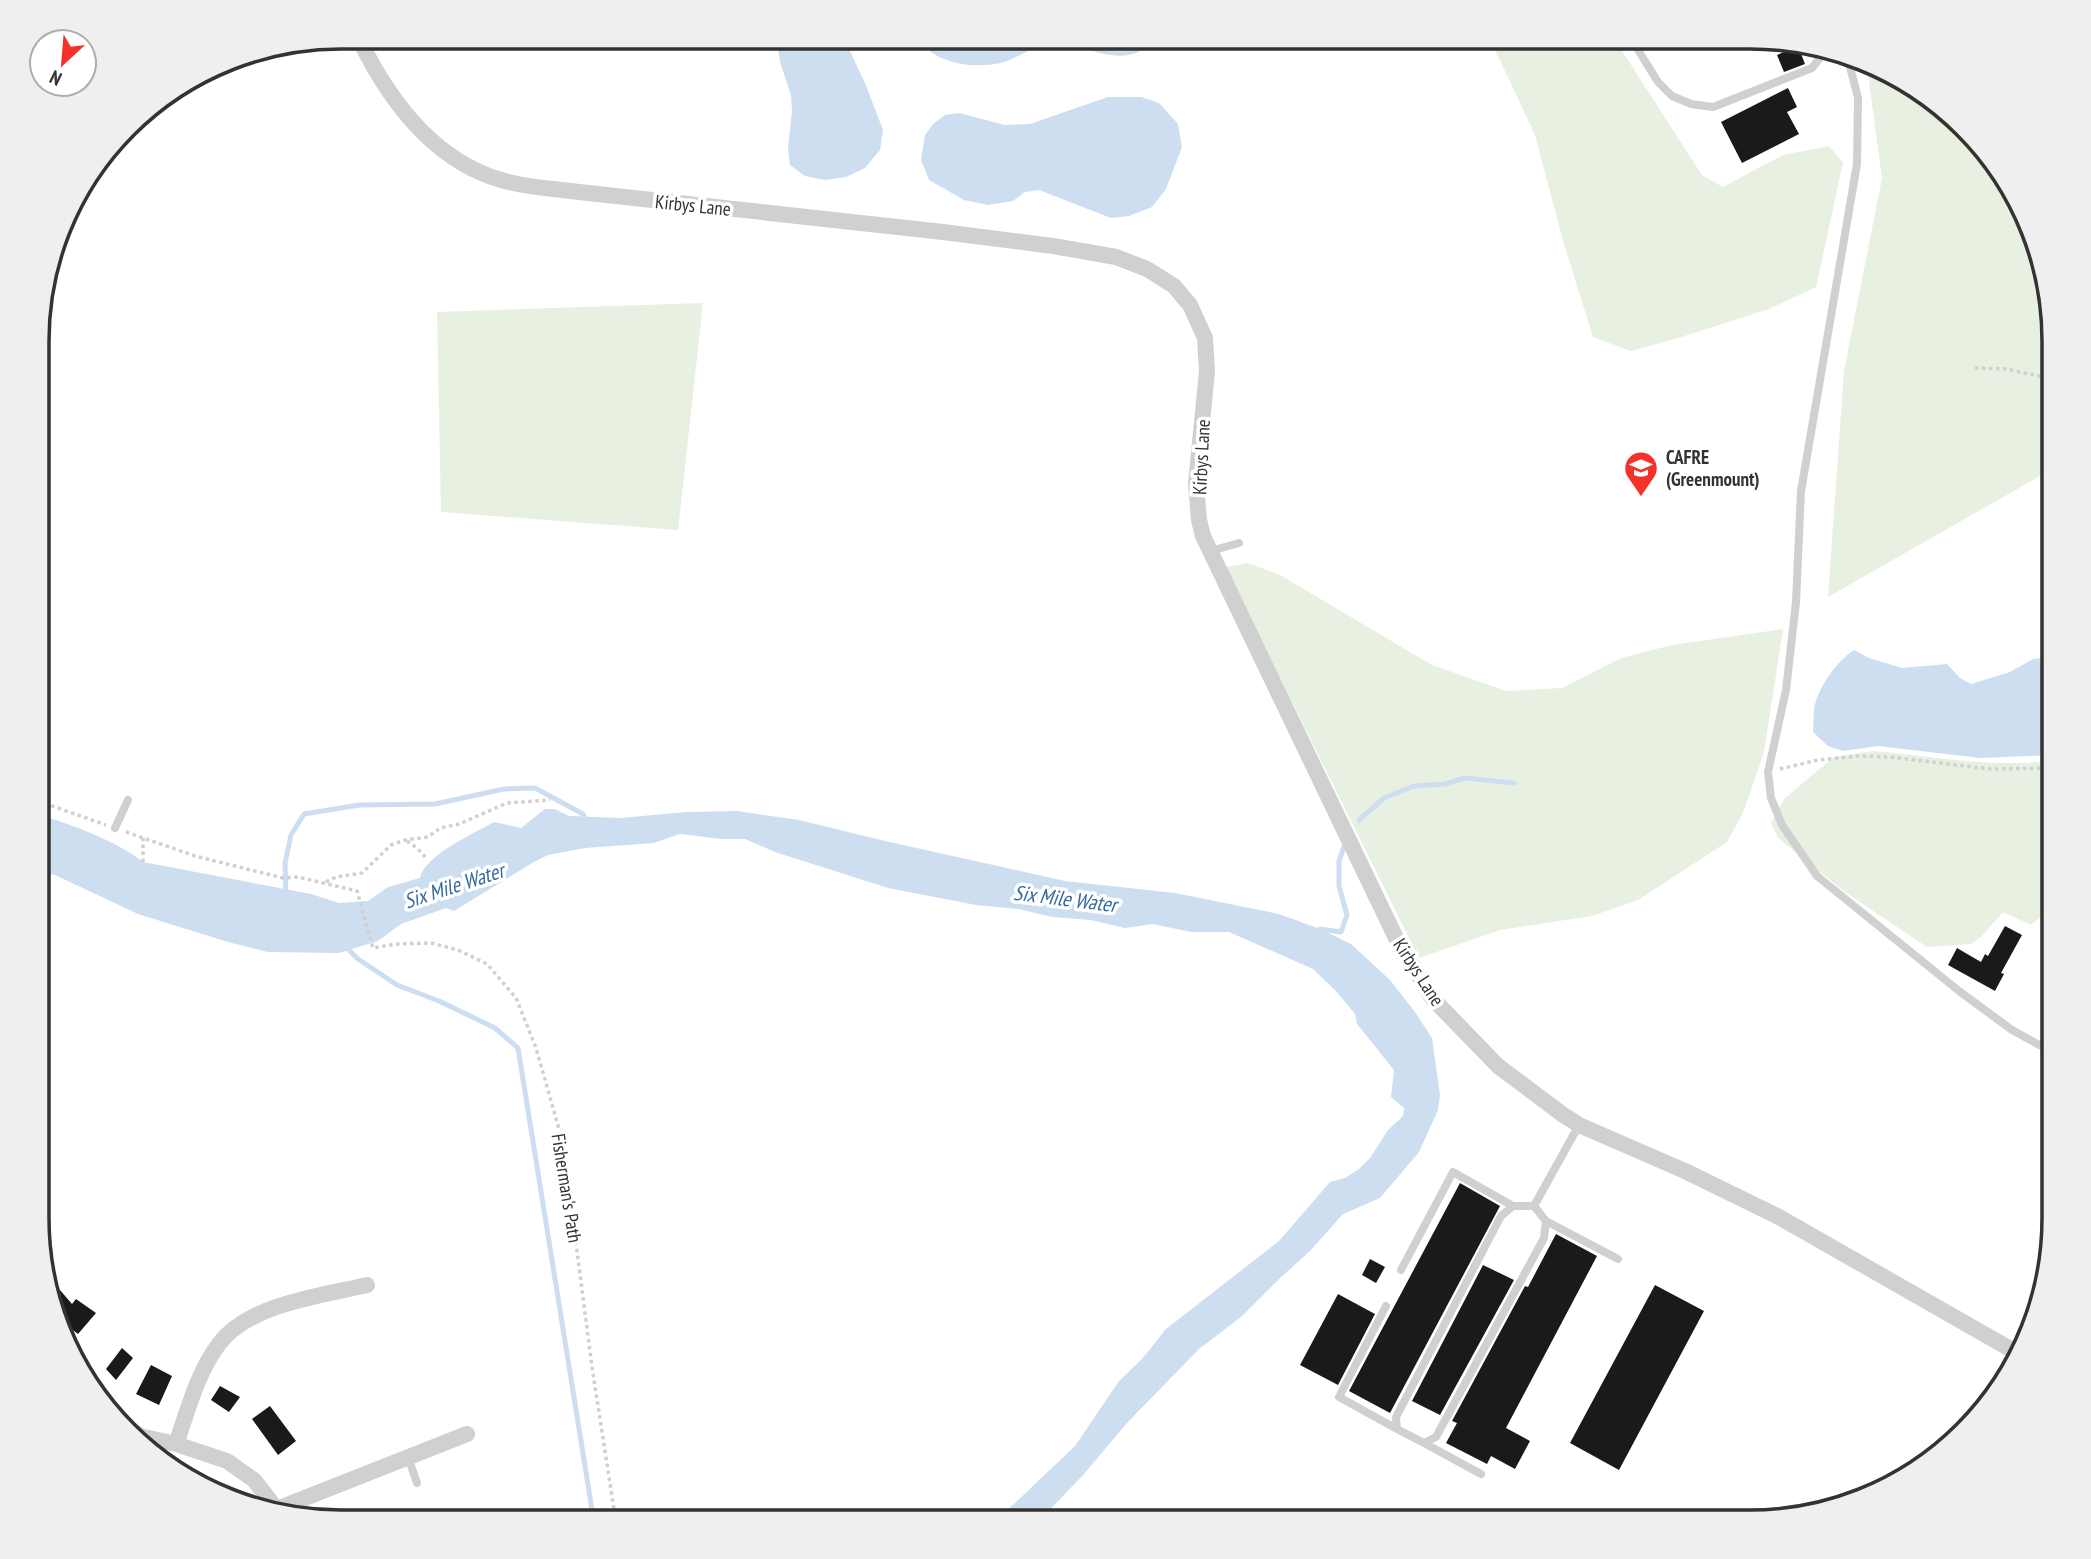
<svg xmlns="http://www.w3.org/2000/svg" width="2091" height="1559" font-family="'PT Sans Narrow',sans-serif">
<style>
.green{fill:#e7f0e1}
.water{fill:#ccdef0}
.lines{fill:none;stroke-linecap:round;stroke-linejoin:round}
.stream{stroke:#ccdef0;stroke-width:5}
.building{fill:#1a1a1a}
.path{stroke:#d0d0d0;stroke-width:3.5;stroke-dasharray:3.5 3.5;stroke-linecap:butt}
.lane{stroke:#d0d0d0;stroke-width:8}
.street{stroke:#d0d0d0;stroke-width:16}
.labels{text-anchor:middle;stroke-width:7;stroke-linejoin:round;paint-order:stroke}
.street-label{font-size:19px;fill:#333;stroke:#fff}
.poi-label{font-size:19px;font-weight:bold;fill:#333;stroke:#fff;text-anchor:start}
.water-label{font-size:21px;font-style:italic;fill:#386b9e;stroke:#fff}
.rim{fill:none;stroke:#333;stroke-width:3.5}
</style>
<rect width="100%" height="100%" fill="#fff"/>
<path class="green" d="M1489,37h124l89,138 21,12 60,-32 46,-9 14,17 -27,124 -47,22 -91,29 -47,13 -38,-14 -30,-96 -28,-106z
M1866,60l84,52 73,95 31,134v127l-226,129 16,-226 38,-193z
M703,303l-25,227 -237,-18 -4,-200z
M1248,563l32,12 152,90 74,26 56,-3 59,-30 51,-13 111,-16 -19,123 -21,61 -16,29 -89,58 -46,16 -92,14 -81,28 -194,-391z
M1873,751c60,5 121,18 181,9v146l-23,19 -28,-13 -21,24 -11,8 -44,3 -82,-55 -67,-54 -7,-15 14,-25 49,-41z"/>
<path class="water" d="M776,37h72l1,12 16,34 18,47 -3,20 -15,18 -19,9 -21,3 -20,-4 -15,-11 -2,-17 4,-37 -1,-16 -11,-33z
M918,37h239c-30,37 -65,8 -101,7 -21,-1 -36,14 -56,19 -26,6 -68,1 -82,-26z
M1108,97h33l18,6 19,21 4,23 -16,42 -14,18 -23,9 -18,2 -72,-28 -14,2 -12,9 -25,4 -24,-5 -35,-20 -8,-20 4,-25 8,-11 12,-9 14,-2 46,12 25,-1z
M1854,650l15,8 33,10 45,-4 13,14 11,6 39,-12 23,-13 21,-2v98l-74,3 -102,-12 -35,5 -15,-5 -15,-14c1,-7 0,-15 1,-22 3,-22 23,-49 40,-60z
M545,809h10l14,7 51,2 67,-6 50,-1 62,9 86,21 180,40 110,12 104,21 41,15 31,15 39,36 25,32 17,26 8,57 -2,15 -19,42 -39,46 -37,16 -33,37 -31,28 -38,38 -42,32 -73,75 -42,50 -46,48h-46l22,-18 61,-58 44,-65 23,-22 24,-30 113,-88 51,-59 15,-4 14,-9 11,-11 18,-28 15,-14 1,-8 -13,-11 3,-27 -37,-46 -2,-10 -19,-23 -23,-22 -84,-37h-38l-38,-8 -28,4 -34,-8 -39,-3 -33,-8 -43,-4 -88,-17 -113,-36 -30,-13h-23l-42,-5 -26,9 -69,5 -37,7 -16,8 -78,48 -8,-3 -45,16 -23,17 -39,12 -71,-1 -40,-10 -90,-28 -83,-39 -17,-4v-56c32,8 80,27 105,47l168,32 28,9 29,-2 20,-14 32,-9c5,-23 53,-44 74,-56l27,6z"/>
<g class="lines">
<path class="stream" d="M1359,820l25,-22 30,-12 31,-2 20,-6 49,5
M286,896l-1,-33 6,-28 13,-21 55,-9 76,-1 69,-15 31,-1 48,26 3,8
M1317,932l3,-3 21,3 6,-17 -8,-29v-25l7,-20
M344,945l14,14 39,26 42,16 56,27 23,20 76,474"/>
</g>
<path class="building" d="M1798,46l7,18 -21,8 -7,-17z
M1788,88l9,19 -10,5 12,22 -57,29 -21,-41z
M2005,926l17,9 -21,38 3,1 -9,17 -47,-26 9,-17 24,14 4,-8 3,2z
M1460,1183l40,23 -110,207 -41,-22z
M1556,1234l41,22 -91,172 24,13 -15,28 -24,-13 -4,8 -41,-21 11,-20 -5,-2 73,-135 3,1z
M1370,1259l15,8 -9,16 -14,-8z
M1483,1265l31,15 -74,135 -28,-14z
M47,1275l25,29 4,-5 20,14 -18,21 -18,-14z
M1655,1285l49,26 -85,159 -49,-27z
M1338,1294l37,20 -37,71 -38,-20z
M122,1348l11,10 -17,22 -10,-11z
M151,1365l21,11 -13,29 -23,-11z
M220,1386l20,11 -11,15 -18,-12z
M270,1406l26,35 -18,14 -26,-36z"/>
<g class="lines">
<path class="path" d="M1975,368l31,1 38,8 10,18
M1780,769l38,-9 41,-4 31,1 101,12 63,-1
M38,801l68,24
M126,832l69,24 88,22 15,-1 59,14 16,57 23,-4 35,-1 27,7 29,14 29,34 20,50 27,95 29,224 24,155
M407,841l10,7 9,10
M143,862v-24
M326,882l10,-5 26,-4 29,-28 14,-5 23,-3 12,-9 19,-4 48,-21 43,-3"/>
<path class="lane" d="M1630,37l28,45 14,14 19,8 22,3 99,-39 14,-18
M1847,55l11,43 -1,66 -56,327 -5,111 -10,88 -18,82 3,26 11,27 35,51 142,115 53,39 42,23
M1211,551l28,-8
M115,828l13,-28
M1534,1206h-21l-12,10 -105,201 1,12 27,14 12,-6 108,-199 2,-17 -12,-15 45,-81
M1546,1221l72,38
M1401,1270l52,-98 60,34
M1386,1306l-47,91 58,32
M1424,1443l57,31
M408,1457l9,26"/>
<path class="street" d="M358,37c30,62 74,123 143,143 23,7 46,8 69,11l373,41 110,14 63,11 31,12 27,17 16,19 15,33 2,33 -11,112 3,37 4,16 193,402 36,60 66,68 64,48 17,11 106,46 94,46 240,137
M122,1423l18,13 36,8 51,17 27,19 24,31
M176,1444c12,-34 21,-71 43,-100 30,-40 101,-48 148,-59
M277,1509l190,-75"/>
</g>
<defs>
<g id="university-pin" transform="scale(1.75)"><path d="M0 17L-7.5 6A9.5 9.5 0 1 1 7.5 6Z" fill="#f4322a" stroke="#fff"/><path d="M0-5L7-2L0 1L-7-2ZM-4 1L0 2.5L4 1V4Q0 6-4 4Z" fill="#fff"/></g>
</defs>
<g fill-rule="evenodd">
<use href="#university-pin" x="1641" y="468"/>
</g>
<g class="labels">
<g class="street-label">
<text transform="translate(693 205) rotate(6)" y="7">Kirbys Lane</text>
<text transform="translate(1201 457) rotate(-87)" y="7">Kirbys Lane</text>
<text transform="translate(1419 972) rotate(57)" y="7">Kirbys Lane</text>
<text transform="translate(567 1188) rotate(81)" y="7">Fisherman's Path</text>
</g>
<g class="poi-label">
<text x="1666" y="464">CAFRE<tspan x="1666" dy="22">(Greenmount)</tspan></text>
</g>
<g class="water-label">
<text transform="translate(454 886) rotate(-18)" y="7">Six Mile Water</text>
<text transform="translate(1065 899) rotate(7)" y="7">Six Mile Water</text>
</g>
</g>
<path d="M0 0H2091V1559H0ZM341 49H1750A292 292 0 0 1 2042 341V1218A292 292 0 0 1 1750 1510H341A292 292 0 0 1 49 1218V341A292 292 0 0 1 341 49Z" fill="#efefef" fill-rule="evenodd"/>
<path class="rim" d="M341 49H1750A292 292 0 0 1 2042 341V1218A292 292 0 0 1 1750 1510H341A292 292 0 0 1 49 1218V341A292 292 0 0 1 341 49Z"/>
<g transform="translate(63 63) rotate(206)"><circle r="33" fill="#ffffff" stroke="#adadad" stroke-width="2"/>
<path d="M0-5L12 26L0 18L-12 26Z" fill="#f4322a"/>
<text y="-10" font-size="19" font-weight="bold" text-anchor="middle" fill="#333333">N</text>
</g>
</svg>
